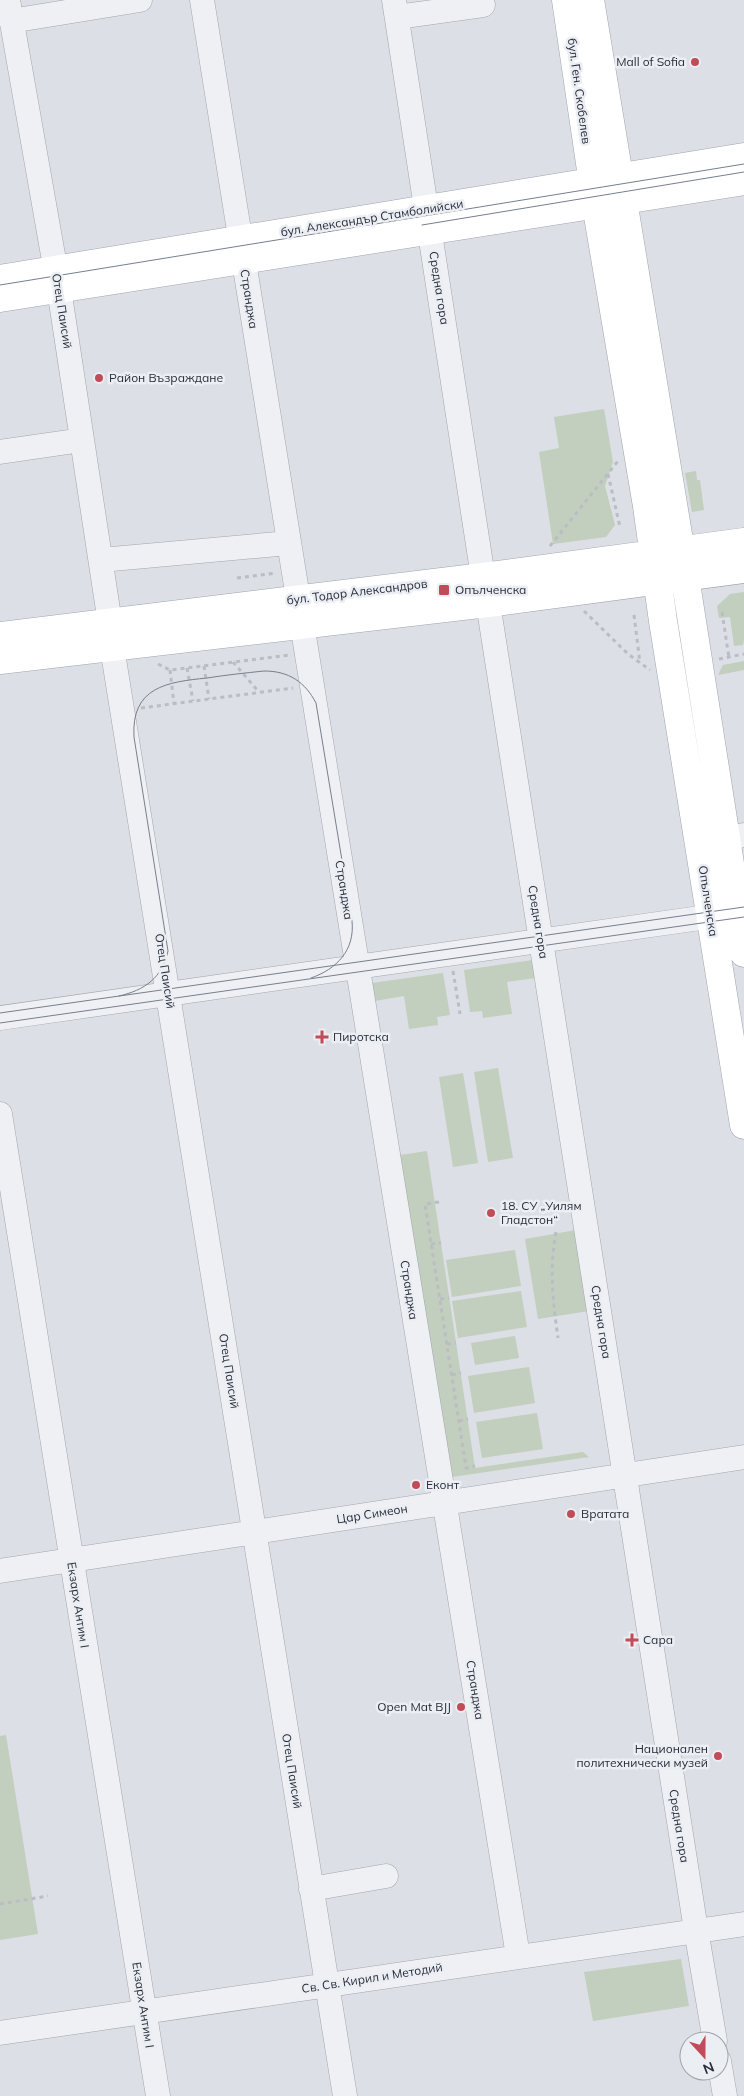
<svg xmlns="http://www.w3.org/2000/svg" width="744" height="2096" font-family="Mulish,sans-serif">
<style>
.green{fill:#c2cebe}
.lines{fill:none;stroke-linecap:round;stroke-linejoin:round}
.minor-casing{stroke:#a2a6ae;stroke-width:25}
.major-casing{stroke:#9da4b0;stroke-width:29}
.path{stroke:#bbbdc4;stroke-width:3;stroke-dasharray:4 4;stroke-linecap:butt}
.minor{stroke:#eff0f4;stroke-width:24}
.major{stroke:#fff;stroke-width:28}
.tram{stroke:#777f8d;stroke-width:1}
.poi-dot{fill:#c14b58;stroke:#ebeef3;stroke-width:2}
.labels{text-anchor:middle;stroke-width:5;stroke-linejoin:round;paint-order:stroke}
.poi-label{font-size:12px;fill:#272d3a;stroke:#ebeef3;text-anchor:start}
.street-label{font-size:12px;fill:#272d3a;stroke:#ebeef3}
</style>
<rect width="100%" height="100%" fill="#dcdfe5"/>
<path class="green" d="M604,409l9,53 -8,24 10,39 -9,12 -53,7 -14,-92 20,-4 -5,-31z
M696,471l1,9h3l4,30 -12,2 -7,-39z
M744,592v48l-1,5 -9,1 -4,-29 -11,1 -2,-12 13,-12z
M744,661v9l-26,5 5,-10z
M533,960l3,18 -29,4 5,32 -29,4 -1,-7 -12,1 -6,-42z
M443,973l7,42 -13,2 1,8 -29,4 -5,-33 -29,5 -3,-18z
M498,1068l15,90 -25,4 -14,-90z
M463,1073l15,90 -25,4 -14,-90z
M427,1151l48,317 108,-16 6,5 -137,20 -52,-322z
M576,1230l13,81 -51,8 -13,-80z
M515,1250l6,36 -69,11 -6,-37z
M521,1291l6,36 -69,11 -6,-37z
M515,1336l4,22 -44,7 -4,-22z
M529,1367l6,36 -61,10 -6,-37z
M537,1413l6,36 -61,9 -6,-36z
M6,1735l32,199 -38,6v-204z
M681,1959l8,47 -96,15 -9,-49z"/>
<g class="lines">
<g class="minor-casing">
<path id="minor" d="M8,0l51,289 51,334
M202,0l96,598
M394,0l89,577
M397,17l86,-12
M11,21l129,-21
M0,452l82,-12
M101,560l188,-17
M488,603l208,1327 19,111
M302,624l216,1332
M112,647l233,1449
M726,838l18,-3
M0,1018l728,-104
M0,1114l158,982
M0,1571l744,-114
M311,1889l75,-13
M0,2033l744,-109
M719,2061l6,35"/>
</g>
<g class="major-casing">
<path id="major" d="M566,0l30,204 51,302 16,115 81,504
M590,0l95,577 59,376
M0,279l744,-122
M0,298l744,-117
M0,636l483,-59 261,-35
M0,660l488,-57 256,-34"/>
</g>
<path class="path" d="M608,474l12,53
M550,546l68,-85
M237,578l39,-5
M584,611l44,43 22,16
M722,612l7,46
M634,615l6,48
M719,659l25,-5
M233,662l26,30
M158,664l12,6 119,-15
M204,666l5,33
M187,668l6,33
M170,670l4,34
M141,708l152,-20
M453,971l7,43
M439,1202l-14,2 41,264 9,-2
M556,1232c-7,37 -3,70 2,106
M431,1244l10,-1
M440,1299l9,-1
M447,1344l9,-1
M452,1375l9,-2
M459,1421l9,-2
M0,1904l48,-8"/>
<use href="#minor" class="minor"/>
<use href="#major" class="major"/>
<path class="tram" d="M422,225l322,-53
M0,285l744,-121
M119,996c26,-6 43,-18 49,-45l-34,-214c-3,-50 33,-55 73,-59 19,-3 38,-5 57,-7 25,0 41,11 52,32l36,218c3,29 -15,48 -41,57
M0,1013l744,-106
M0,1023l744,-106"/>
</g>
<g class="poi-dot">
<circle cx="695" cy="62" r="5"/>
<circle cx="99" cy="378" r="5"/>
<rect x="438" y="584" width="12" height="12" rx="2.5"/>
<path d="M319.5 1029.5h5v5h5v5h-5v5h-5v-5h-5v-5h5z"/>
<circle cx="491" cy="1213" r="5"/>
<circle cx="416" cy="1485" r="5"/>
<circle cx="571" cy="1514" r="5"/>
<path d="M629.5 1632.5h5v5h5v5h-5v5h-5v-5h-5v-5h5z"/>
<circle cx="461" cy="1707" r="5"/>
<circle cx="718" cy="1756" r="5"/>
</g>
<g class="labels">
<g class="poi-label">
<text x="685" y="66" text-anchor="end">Mall of Sofia</text>
<text x="109" y="382">Район Възраждане</text>
<text x="455" y="594">Опълченска</text>
<text x="333" y="1041">Пиротска</text>
<text x="501" y="1210">18. СУ „Уилям<tspan x="501" dy="14">Гладстон“</tspan></text>
<text x="426" y="1489">Еконт</text>
<text x="581" y="1518">Вратата</text>
<text x="643" y="1644">Сара</text>
<text x="451" y="1711" text-anchor="end">Open Mat BJJ</text>
<text x="708" y="1753" text-anchor="end">Национален<tspan x="708" dy="14">политехнически музей</tspan></text>
</g>
<g class="street-label">
<text transform="translate(579 91) rotate(82)" y="4">бул. Ген. Скобелев</text>
<text transform="translate(372 218) rotate(-9)" y="4">бул. Александър Стамболийски</text>
<text transform="translate(439 288) rotate(81)" y="4">Средна гора</text>
<text transform="translate(249 299) rotate(81)" y="4">Странджа</text>
<text transform="translate(62 311) rotate(81)" y="4">Отец Паисий</text>
<text transform="translate(357 592) rotate(-7)" y="4">бул. Тодор Александров</text>
<text transform="translate(344 890) rotate(81)" y="4">Странджа</text>
<text transform="translate(708 901) rotate(81)" y="4">Опълченска</text>
<text transform="translate(538 922) rotate(81)" y="4">Средна гора</text>
<text transform="translate(165 971) rotate(81)" y="4">Отец Паисий</text>
<text transform="translate(409 1290) rotate(81)" y="4">Странджа</text>
<text transform="translate(601 1322) rotate(81)" y="4">Средна гора</text>
<text transform="translate(229 1371) rotate(81)" y="4">Отец Паисий</text>
<text transform="translate(372 1514) rotate(-9)" y="4">Цар Симеон</text>
<text transform="translate(78 1605) rotate(81)" y="4">Екзарх Антим I</text>
<text transform="translate(475 1690) rotate(81)" y="4">Странджа</text>
<text transform="translate(292 1771) rotate(81)" y="4">Отец Паисий</text>
<text transform="translate(679 1826) rotate(81)" y="4">Средна гора</text>
<text transform="translate(372 1978) rotate(-9)" y="4">Св. Св. Кирил и Методий</text>
<text transform="translate(143 2005) rotate(81)" y="4">Екзарх Антим I</text>
</g>
</g>
<g transform="translate(704 2056) rotate(159)"><circle r="24" fill="#ebeef3" stroke="#9da1a9"/>
<path d="M0-4L9 19L0 12L-9 19Z" fill="#c14b58"/>
<text y="-8" font-size="14" font-weight="bold" text-anchor="middle" fill="#272d3a">N</text>
</g>
</svg>
